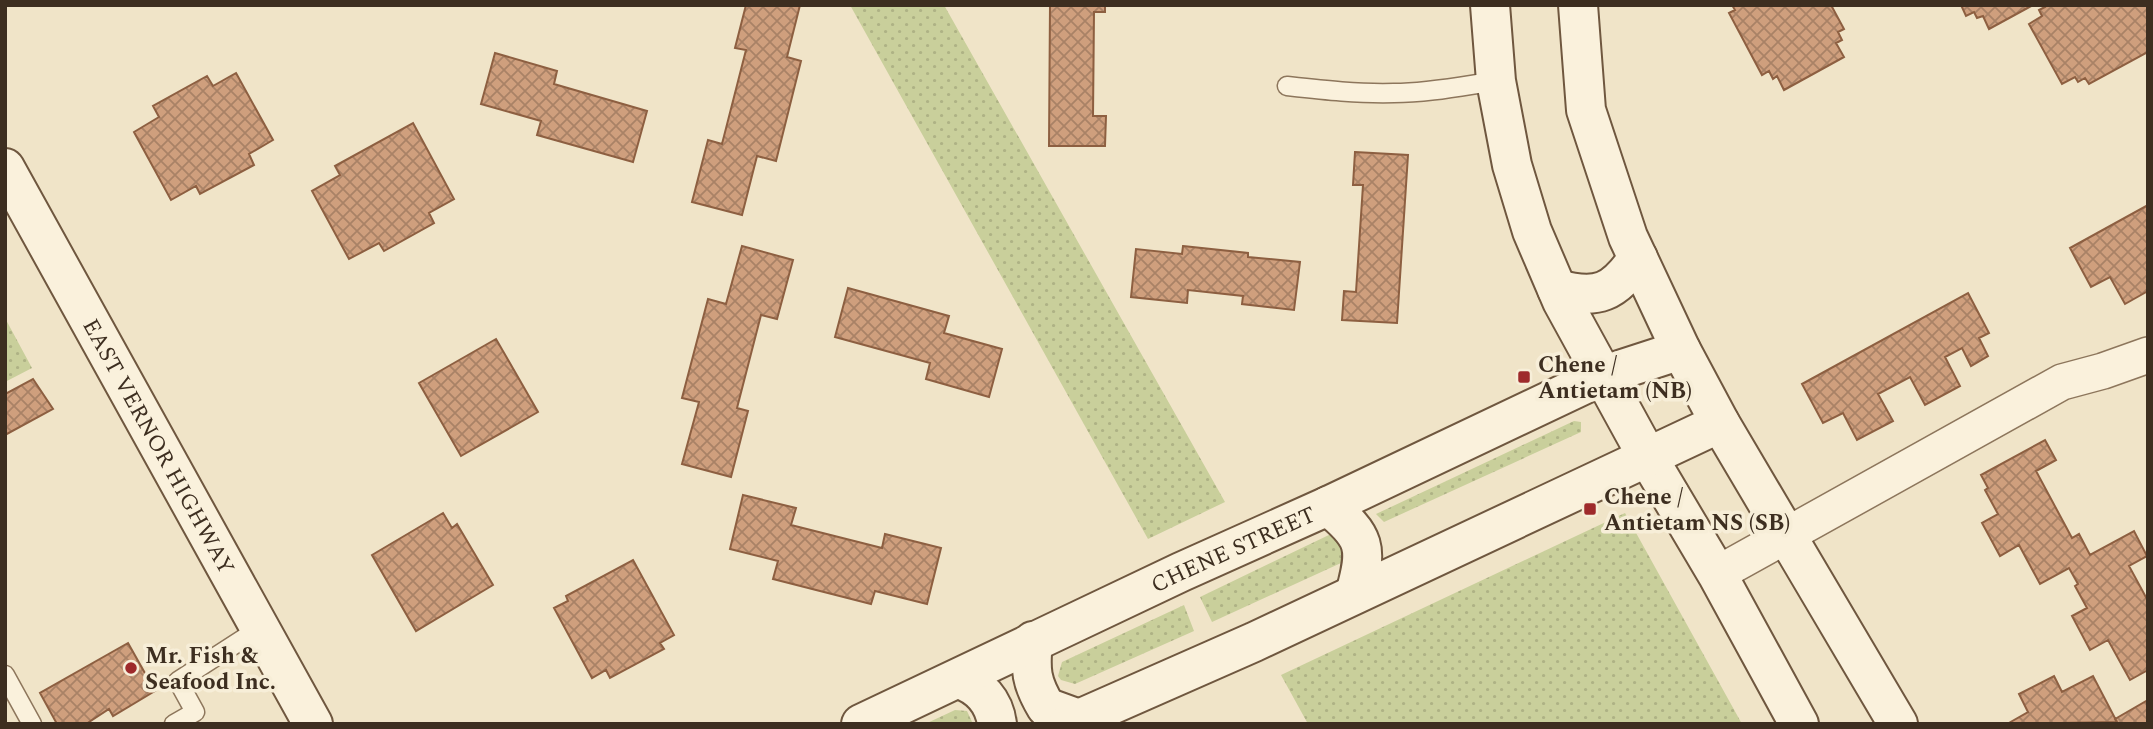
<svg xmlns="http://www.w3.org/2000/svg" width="2153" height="729" font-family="Spectral,serif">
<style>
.green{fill:url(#green-dots)}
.building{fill:url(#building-cross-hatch);stroke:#8d5f41;stroke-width:2}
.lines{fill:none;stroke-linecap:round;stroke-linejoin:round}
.lane-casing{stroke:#8d765c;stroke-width:21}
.street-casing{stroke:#8d765c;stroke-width:38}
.secondary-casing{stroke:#6f573f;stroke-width:42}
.lane{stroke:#faf1dc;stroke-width:18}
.street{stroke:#faf1dc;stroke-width:35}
.secondary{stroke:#faf1dc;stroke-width:38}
.poi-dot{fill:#9e2a2b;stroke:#f7eed8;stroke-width:2.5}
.labels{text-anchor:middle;stroke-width:7;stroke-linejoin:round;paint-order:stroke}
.poi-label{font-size:23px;font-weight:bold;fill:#3d2e20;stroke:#f7eed8;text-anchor:start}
.street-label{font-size:23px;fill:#3d2e20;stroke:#f7eed8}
</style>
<defs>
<pattern id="green-dots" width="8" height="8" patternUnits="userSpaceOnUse" patternTransform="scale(1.75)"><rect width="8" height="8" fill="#c9cf9b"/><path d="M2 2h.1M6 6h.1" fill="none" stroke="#aeb285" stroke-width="1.8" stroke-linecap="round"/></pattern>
<pattern id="building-cross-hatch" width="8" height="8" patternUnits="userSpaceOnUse" patternTransform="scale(1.75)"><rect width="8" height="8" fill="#cf9f7d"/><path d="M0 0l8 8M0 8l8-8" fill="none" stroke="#a98266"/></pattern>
</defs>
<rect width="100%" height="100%" fill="#f0e4c8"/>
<path class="green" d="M850,5h94l281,497 -77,37z
M5,318l27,50 -27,14z
M1574,421l7,1v10l-197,90 -8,-8z
M1625,513l117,211h-434l-27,-49z
M1331,534l15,13 -5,16 -129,59 -12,-25z
M1184,605l10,26 -119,53 -14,-4 -3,-4 4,-14z
M955,710l12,1 6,13h-48z"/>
<path class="building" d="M746,5h54l-13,52 14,4 -25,100 -19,-5 -15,59 -50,-13 16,-62 14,4 24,-94 -11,-2z
M1050,5h55v7h-11l-1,104h13l-1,30h-56z
M1732,5h99l13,24 -6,3 4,8 -6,3 8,14 -60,33 -7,-14 -4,3 -4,-8 -7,4 -33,-62 6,-3z
M1961,5h72l-44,24 -6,-13 -6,2 -3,-6 -8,4z
M2044,5h104v47l-59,32 -4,-6 -7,4 -3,-5 -13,7 -33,-60 13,-8 -3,-6 6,-3z
M495,53l62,18 -3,13 93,27 -14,51 -96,-27 4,-14 -60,-17z
M236,73l37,67 -24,14 5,11 -54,29 -4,-8 -25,14 -37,-68 25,-15 -6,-11 54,-30 6,10z
M413,123l41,76 -25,14 5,10 -50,28 -5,-8 -30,16 -37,-68 28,-16 -5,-9z
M1355,152l53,3 -11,168 -55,-3 2,-29 12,1 7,-107h-10z
M2148,205v86l-23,13 -15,-27 -19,10 -21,-39z
M742,246l51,14 -16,59 -16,-4 -24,93 11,3 -17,66 -49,-13 17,-62 -17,-4 26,-99 18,5z
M1183,246l65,7v4l52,5 -6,48 -52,-6 1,-8 -55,-6 -1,13 -56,-6 5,-48 46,5z
M848,288l101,28 -5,17 58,16 -13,48 -63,-18 4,-16 -95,-26z
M1968,293l21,40 -10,5 9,18 -17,10 -9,-18 -17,9 15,29 -35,19 -15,-28 -32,17 15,27 -36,19 -14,-27 -20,10 -21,-39z
M496,339l42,73 -77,44 -42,-73z
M33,379l20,30 -48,26v-41z
M2045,440l11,20 -20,11 36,67 7,-4 11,21 44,-24 13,25 -18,10 19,35v69l-18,10 -22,-40 -18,10 -18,-34 15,-8 -12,-22 3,-2 -9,-16 -29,16 -21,-39 -19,11 -18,-33 16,-9 -13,-24 3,-2 -7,-13z
M743,495l53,13 -5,17 91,23 3,-14 56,14 -14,56 -52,-13 -4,13 -98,-25 5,-18 -48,-12z
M443,513l9,15 5,-4 36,61 -77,46 -44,-76z
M633,560l41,75 -14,8 4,6 -54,29 -4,-8 -14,8 -38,-70 14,-7 -2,-5z
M128,643l27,48 -42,25 -4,-7 -23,15h-29l-17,-31z
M2054,676l8,16 31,-16 24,46 -110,2 21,-12 -9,-18z
M2148,700v24h-30l-3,-5z"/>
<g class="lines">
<g class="lane-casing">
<path id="lane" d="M1287,86c36,4 71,8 107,7 34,0 68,-7 102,-12
M5,675l27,49
M174,724l21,-12 -17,-31 82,-53"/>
</g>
<g class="street-casing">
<path id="street" d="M1717,574l345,-192 41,-11 45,-16"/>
</g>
<g class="secondary-casing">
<g id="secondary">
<path d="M1490,5l6,76 16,84 20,66 30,70 85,155 70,118 82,150"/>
<path d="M1578,5l8,105 42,127 53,113 39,73 178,301"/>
<path id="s1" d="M5,168l308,556"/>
<path d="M1557,289c41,11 57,4 81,-31"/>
<path d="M1328,506c38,31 40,41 27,88"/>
<path d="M1033,641c-3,29 -2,41 13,66l33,12"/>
<path d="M959,679c21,7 35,22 38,45"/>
<path id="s2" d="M861,724l320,-152 147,-66 276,-131 77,-25"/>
<path d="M1068,724l186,-82 466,-219"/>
</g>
</g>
<use href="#lane" class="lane"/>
<use href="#street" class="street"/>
<use href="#secondary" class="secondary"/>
</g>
<g class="poi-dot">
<rect x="1517" y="370" width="14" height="14" rx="3.5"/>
<rect x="1583" y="502" width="14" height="14" rx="3.5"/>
<circle cx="131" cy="668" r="7"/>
</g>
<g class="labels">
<g class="poi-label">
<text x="1538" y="372">Chene /<tspan x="1538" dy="26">Antietam (NB)</tspan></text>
<text x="1604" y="504">Chene /<tspan x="1604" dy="26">Antietam NS (SB)</tspan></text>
<text x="145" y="663">Mr. Fish &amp;<tspan x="145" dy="26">Seafood Inc.</tspan></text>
</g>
<g class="street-label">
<text dy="8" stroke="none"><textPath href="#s1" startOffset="318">EAST VERNOR HIGHWAY</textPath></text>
<text dy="8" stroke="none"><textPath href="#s2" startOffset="411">CHENE STREET</textPath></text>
</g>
</g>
<rect width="2153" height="729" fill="none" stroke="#3d2e20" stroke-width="14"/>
</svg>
